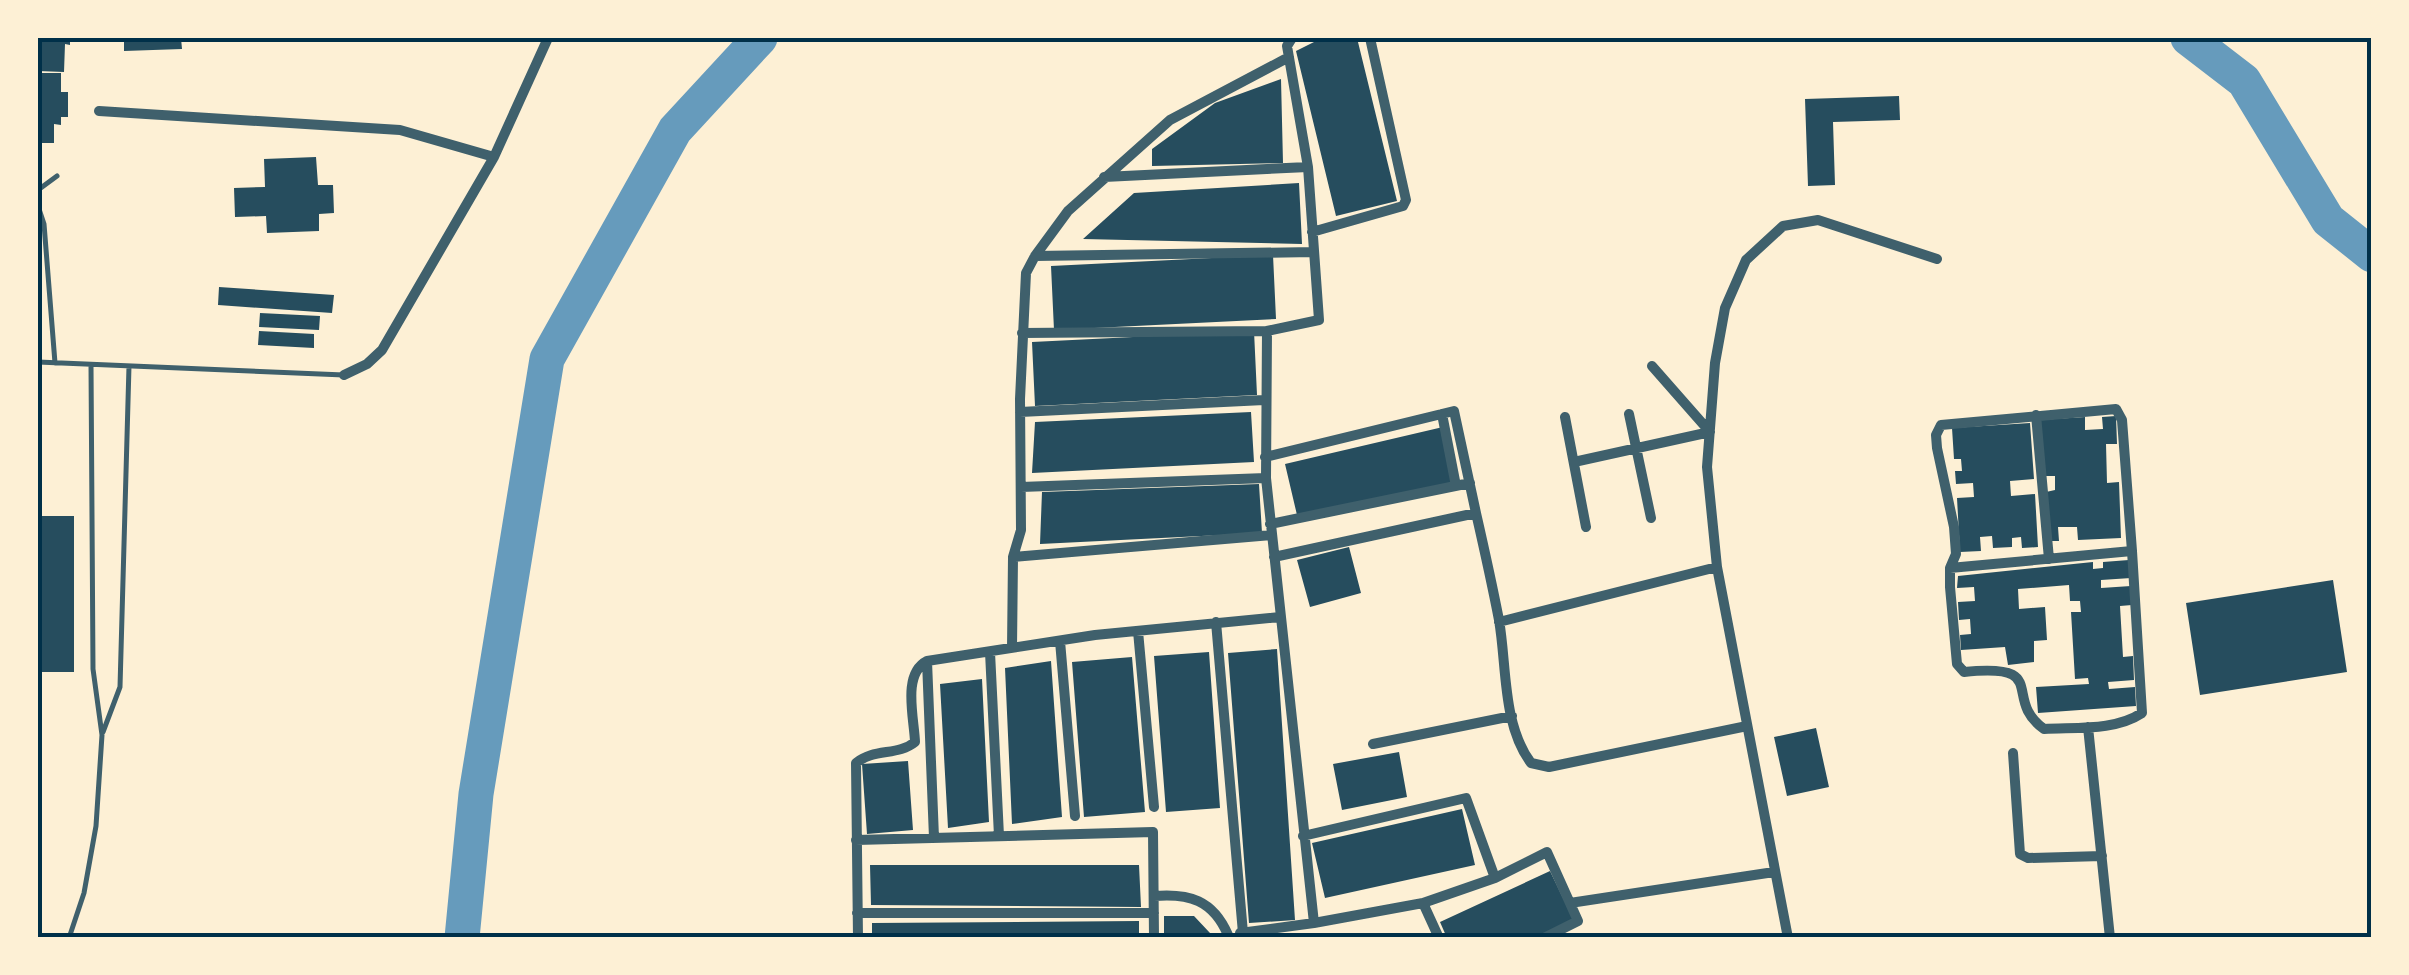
<svg xmlns="http://www.w3.org/2000/svg" width="2409" height="975" font-family="'Public Sans',sans-serif">
<style>
.lines{fill:none;stroke-linecap:round;stroke-linejoin:round}
.river{stroke:#669bbc;stroke-width:35}
.building{fill:#264d5e}
.service{stroke:#3f606c;stroke-width:5}
.minor{stroke:#3f606c;stroke-width:10}
.neatline{fill:none;stroke:#003049;stroke-width:4}
</style>
<rect width="100%" height="100%" fill="#fdf0d5"/>
<g class="lines">
<path class="river" d="M2188,38l56,43 84,139 44,35
M462,938l14,-144 71,-435 128,-229 85,-92"/>
</g>
<path class="building" d="M38,38h32v7l-5,-1 -1,28 -26,-1z
M124,38h57l1,11 -58,2z
M1322,38h35l40,163 -61,15 -40,-165z
M38,73h23v19h7v25h-7v8l-7,-1v19h-16z
M1281,79l2,84 -131,3v-17l63,-46z
M1899,96l1,24 -67,2 2,63 -27,1 -3,-87z
M316,157l2,28h15l1,28 -15,1v17l-52,2 -1,-17 -31,1 -1,-29 31,-1 -1,-28z
M1299,183l3,61 -219,-5 51,-46z
M1273,255l3,64 -222,11 -3,-64z
M219,287l115,8 -2,18 -114,-8z
M260,313l60,3 -1,14 -60,-3z
M259,331l55,3v14l-56,-3z
M1254,331l3,64 -222,11 -3,-64z
M1251,412l3,50 -222,11 3,-51z
M2116,416l1,28h-11l1,39 12,-1 2,56 -43,2 -1,-13h-19l1,14h-9l-4,-49 9,-2v-14h-13l-3,-56 46,-3v13l18,-1 -1,-12z
M2030,423l4,56 -24,2 1,15 24,-2 3,53 -16,1 -1,-11 -9,1v9l-19,1 -1,-12 -12,1 1,14 -21,1 -3,-54 17,-1 -1,-14 -17,1 -1,-13h7l-1,-12h-7l-2,-31z
M1443,427l12,55 -158,33 -12,-51z
M1259,484l3,49 -222,11 2,-52z
M38,516h36v156h-36z
M1349,547l12,46 -51,14 -13,-47z
M2129,560l2,18 -30,2v8l30,-2 1,19 -12,1 3,51 10,-1 1,24 -26,2 1,7 26,-2 1,19 -98,7 -2,-26 53,-3 -1,-6 -13,1 -4,-67h10l-1,-11h-10l-1,-16 -51,4 1,20 26,-2 2,33 -13,1v21l-26,3 -3,-18 -44,3 -1,-15 11,-1 -1,-15 -11,1 -1,-18 17,-1 -1,-14 -17,1 1,-12 135,-14v7l10,-1v-6z
M2333,580l14,92 -147,23 -14,-92z
M1277,649l18,271 -46,3 -21,-270z
M1209,652l11,156 -54,4 -12,-156z
M1132,657l13,155 -61,5 -12,-155z
M1051,661l11,156 -50,7 -7,-156z
M982,679l7,143 -41,6 -8,-144z
M1816,728l13,59 -42,9 -13,-59z
M1399,752l8,45 -65,13 -9,-46z
M908,761l5,69 -46,4 -5,-70z
M1462,809l13,56 -150,33 -13,-55z
M870,865h269l2,42 -270,-2z
M1550,871l24,50 -35,17h-92l-7,-16z
M1164,916h30l16,17 -1,5h-45z
M1139,921v17h-267v-15z"/>
<g class="lines">
<path class="service" d="M38,190l19,-14
M38,206l6,18 11,139
M38,362l306,13
M103,732l17,-45 9,-321
M69,938l15,-45 12,-67 6,-91 -9,-66 -2,-304"/>
<path class="minor" d="M1292,38l-5,8 21,121 11,153 -52,11 -1,147 48,445 109,-20 16,35
M99,111l301,19 94,27
M1104,177l204,-10
M1312,232l91,-26 3,-6 -36,-162
M1035,256l279,-4
M1022,333l245,-2
M344,375l23,-11 15,-14 112,-193 54,-119
M1020,412l244,-12
M1442,414l14,72
M1629,414l22,104
M2036,415l13,144
M1565,417l21,110
M1265,457l189,-46 22,102
M1574,462l136,-30 -58,-66
M1021,487l245,-9
M1270,524l200,-41
M1013,557l259,-22
M1274,557l202,-44c8,35 16,71 23,107 8,46 3,104 32,143l18,4 198,-41
M1950,568l182,-17 10,162c-27,18 -66,14 -98,16 -43,-31 8,-66 -80,-57l-7,-8 -7,-77v-19l6,-14 -2,-27 -17,-79 -1,-13 5,-10 175,-16 6,11 10,131
M1216,622l27,311
M1499,622l218,-55
M1138,631l16,176
M1060,641l15,175
M1012,648l1,-91 8,-27 -1,-131 6,-126 9,-17 33,-45 102,-91 119,-63
M990,652l9,184
M927,661l7,177
M2088,727l22,211
M1373,744l139,-28
M2013,753l7,101 8,4 74,-2
M1303,836l163,-38 29,80
M856,840l297,-8 1,106
M1154,896c35,-3 59,4 74,39
M1423,903l72,-25 52,-26 31,69 -34,17
M1570,903l204,-31
M857,913h297
M1240,933l74,-10
M858,938l-2,-175c18,-15 42,-7 59,-21 -1,-25 -13,-68 12,-81l168,-26 185,-18
M1788,938l-71,-371 -10,-100 8,-104 10,-55 21,-48 37,-34 35,-6 119,39"/>
</g>
<rect width="2409" height="975" fill="none" stroke="#fdf0d5" stroke-width="80"/>
<rect x="40" y="40" width="2329" height="895" class="neatline"/>
</svg>
